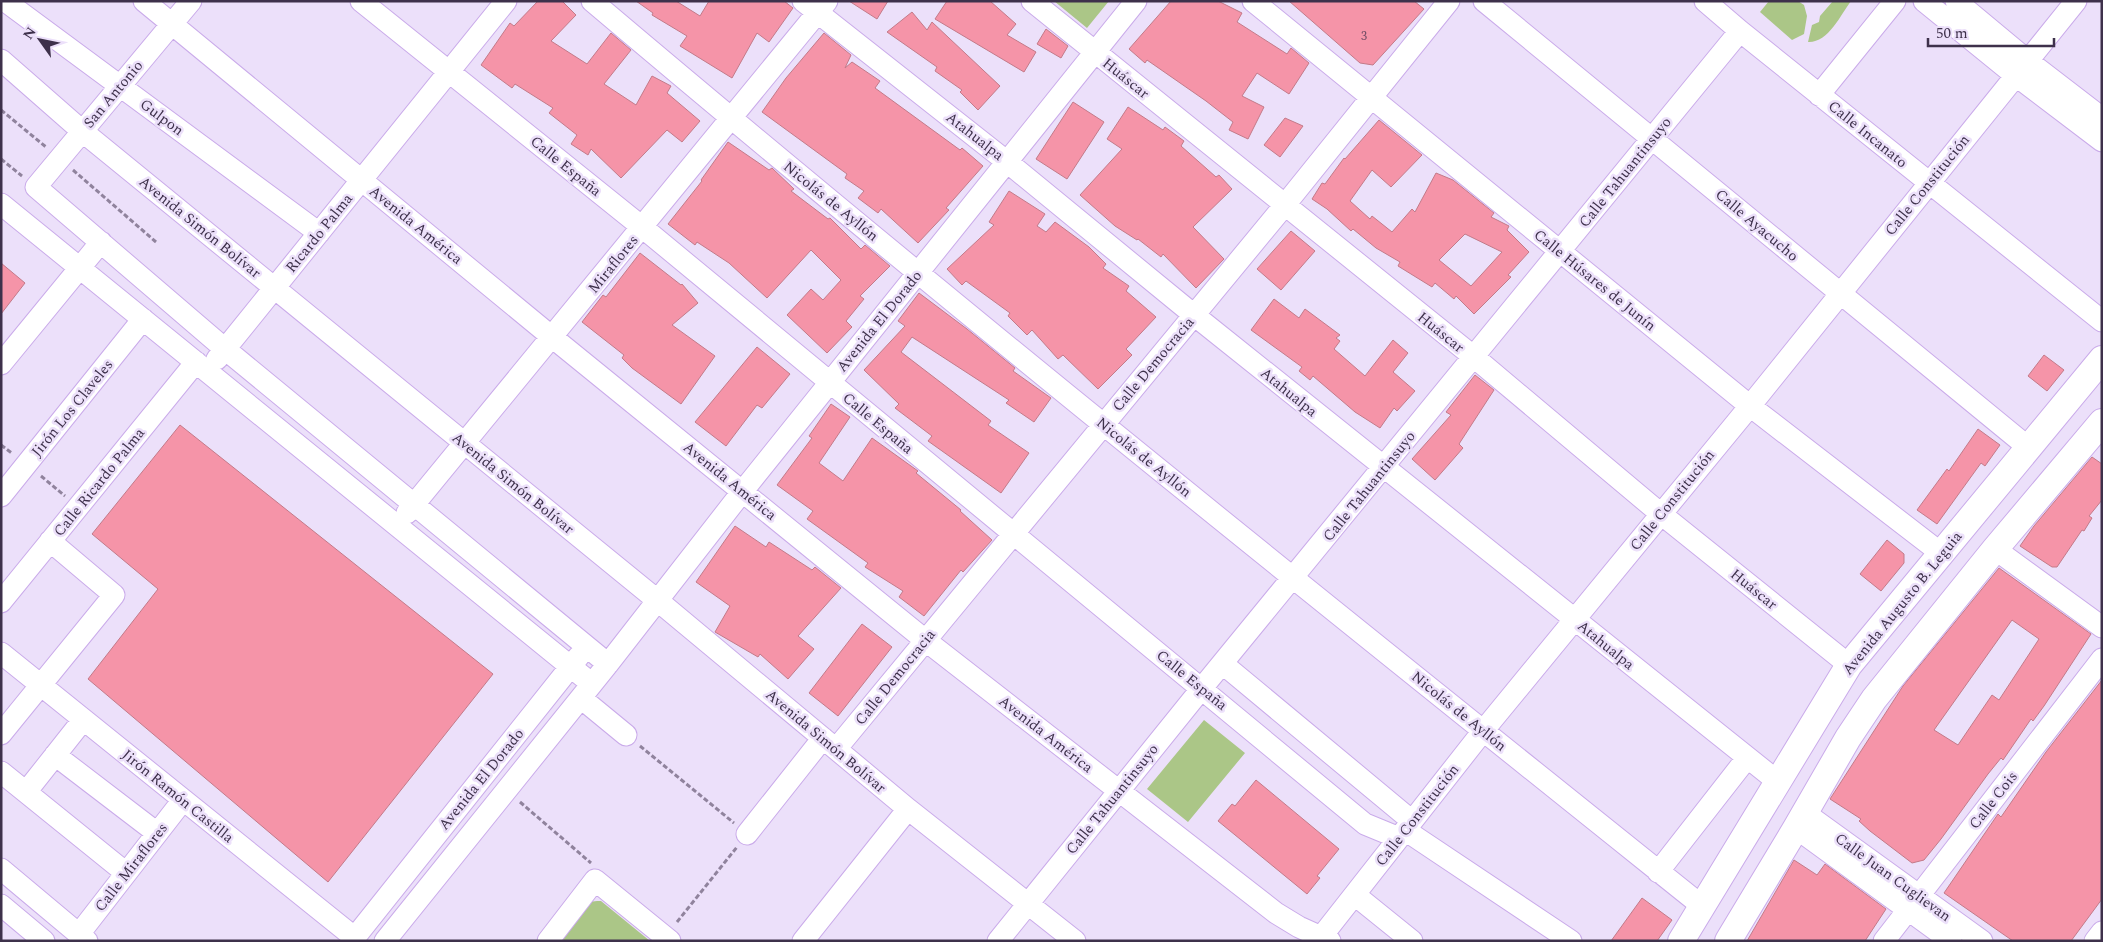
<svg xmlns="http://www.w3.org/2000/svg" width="2103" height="942" font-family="Spectral,serif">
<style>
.green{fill:#abc687}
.building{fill:#f594a8;stroke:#c37a89;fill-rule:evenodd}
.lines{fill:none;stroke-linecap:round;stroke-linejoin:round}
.minor-casing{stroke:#caabea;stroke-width:23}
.major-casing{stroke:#caabea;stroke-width:28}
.path{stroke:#90839d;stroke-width:3;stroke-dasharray:5 2.5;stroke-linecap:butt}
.minor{stroke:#fff;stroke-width:21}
.major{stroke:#fff;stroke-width:26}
.labels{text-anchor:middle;stroke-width:5;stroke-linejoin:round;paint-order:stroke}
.number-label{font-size:12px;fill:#6c4a62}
.street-label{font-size:15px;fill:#3e314b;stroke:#ece0fa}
</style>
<rect width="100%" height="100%" fill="#ece0fa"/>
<path class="green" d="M1054,1h55l-22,27z
M1769,1h29l6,4 3,11 -3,18 -12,6 -32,-28z
M1833,1h18c-11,15 -23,42 -43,41l4,-17 7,-3 1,-6z
M1204,720l41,33 -57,69 -41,-33z
M597,901h4l49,40h-95l34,-39z"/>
<path class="building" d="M538,1h24l14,14 -25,26 36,23 24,-31 20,17 -27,34 32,21 16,-29 19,10 -4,7 33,28 -18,21 -15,-12 -46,48 -30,-29 -3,6 -17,-11 6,-9 -28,-22 4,-5 -38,-24 -3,4 -31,-23 29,-42 4,3z
M636,1h40l24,15 9,-15h75l9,7 -24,34 -12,-9 -25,45 -52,-32 7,-10 -35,-21 1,-2z
M849,1h39l-11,18z
M947,1h43l26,23 -9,11 29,17 -12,20 -89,-53z
M1171,1h47l24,12 -5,9 50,32 4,-6 18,15 -20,31 -32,-21 -15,23 22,11 -16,32 -19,-9 4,-8 -27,-21 -59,-41 -2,3 -16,-14z
M1289,1h125l10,8 -51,56 -13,-2z
M912,12l15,18 5,-8 68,64 -22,24 -18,-18 2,-2 -27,-19 2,-4 -50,-35z
M1046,29l22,17 -7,12 -24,-14z
M824,33l27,22 -6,13 7,-6 28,19 -5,7 85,62 2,-2 21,18 -37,42 3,2 -31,33 -37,-34 -3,4 -20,-15 6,-7 -19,-13 2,-4 -85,-62 24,-34z
M1073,102l31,20 -37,57 -31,-20z
M1128,107l35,23 2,-3 19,14 -3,5 35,31 3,-2 13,14 -39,38 31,32 -28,29 -33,-34 -2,3 -23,-18 -1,1 -22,-14 -35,-31 42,-46 -15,-10z
M1285,118l18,8 -23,31 -16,-12z
M1379,120l43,35 -31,32 -19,-17 -22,31 20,18 2,-3 20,16 20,-23 3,3 21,-39 17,7 41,33 -3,4 18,9 -2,4 22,22 -21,23 3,2 -37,37 -18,-18 -2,3 -19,-16 -3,4 -34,-21 2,-4 -24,-14 -23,-19 -2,2 -24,-22 -15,-10 10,-16 3,1 19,-26 1,1zM1465,234l37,18 -31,34 -32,-26z
M728,142l41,28 3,-2 22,21 -3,2 37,28 2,-1 31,31 4,-4 25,21 -30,30 4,3 -18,22 6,6 -25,26 -40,-38 24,-26 12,11 18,-20 -30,-30 -44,48 -38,-35 -32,-21 -2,3 -27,-21 34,-43 -1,-1z
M1009,191l36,23 -8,12 9,6 9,-10 34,25 17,17 -3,4 26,18 -3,5 30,26 -30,32 6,6 -34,34 -35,-34 -5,4 -26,-29 -5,5 -19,-19 2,-3 -44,-32 -4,4 -15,-16 47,-44 -5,-3z
M1291,231l24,20 -34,39 -24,-21z
M640,253l41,32 1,-1 16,19 -26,22 43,31 -34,48 -49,-36 -10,-10 2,-3 -42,-33 21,-27 3,2z
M1,263l24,20 -24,31z
M919,293l48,36 48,39 -2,3 38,27 -17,24 -28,-19 3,-3 -97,-63 -11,15 90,69 -3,4 41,28 -28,40 -73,-52 4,-5 -37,-28 4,-4 -35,-34 41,-44 -7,-5z
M1274,299l25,19 6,-9 35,26 -4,3 4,3 -6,8 31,27 28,-36 15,13 -15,19 22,19 -18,20 -3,-3 -14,20 -25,-16 -42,-36 -3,4 -11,-9 3,-4 -51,-37z
M757,347l33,27 -28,34 -5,-3 -31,41 -31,-24z
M2044,355l20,15 -17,21 -19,-15z
M1475,375l19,15 -35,54 4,4 -28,32 -23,-21 39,-44 -5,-3z
M831,404l19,13 -31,46 24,18 29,-43 46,33 -2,2 45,37 -1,1 32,29 -29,32 -2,-2 -37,46 -25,-19 4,-6 -38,-24 3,-4 -61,-44 6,-8 -36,-26 35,-47 -3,-2z
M180,425l313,249 -165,208 -240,-203 70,-90 -66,-55z
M1978,429l22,16 -15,21 -4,-3 -44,61 -20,-14 30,-41 2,2z
M2092,457l10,7v36l-13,16 3,2 -8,13 -2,-1 -25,37h-5l-32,-21 14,-20z
M735,526l31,21 3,-5 43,28 3,-3 26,21 -43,48 16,13 -26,30 -28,-25 -2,3 -43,-25 15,-26 -34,-24z
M1887,540l17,14v9l-23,28 -21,-17z
M1999,568l92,66 -47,72 -11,15 -2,-2 -28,41 -2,-2 -13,16 -47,65 -17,21 -12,3 -42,-32 -11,-10 2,-2 -31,-20 73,-113zM2012,620l27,19 -40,61 -7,-5 -34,50 -24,-15z
M862,624l30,23 -54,69 -29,-23z
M2102,680v219l-31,42h-58l-69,-48 54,-79 3,3 45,-65z
M1256,780l83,69 -22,27 3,2 -13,16 -89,-73 14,-17 3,2z
M1794,860l23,15 8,-11 61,45 -21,32h-118z
M1642,898l30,22 -15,21h-46z"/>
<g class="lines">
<g class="minor-casing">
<path id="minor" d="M5,1l314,232
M144,1l408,336 373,303 351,273 23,14 31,14
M191,1l-155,186 189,162 383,315
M361,1l281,226 723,597 34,14
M592,1c365,309 738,607 1110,905
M803,1l203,160 188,154 583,466
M1032,1l442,356 187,157 188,151
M1253,1l497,405 192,148
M1484,1c183,148 363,299 545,447
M1705,1l35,30 362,290
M1924,1l91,74 87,66
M1956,1l72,60 74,57
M1,60l81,71 575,469 251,209 167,132
M1819,95l76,-94
M1,204l591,480
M217,359l289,-358
M1,364l100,-122
M1,496l142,-177
M407,513l420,-512
M1995,549l107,78
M1,602l195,-240
M1,653l354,285
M1223,664l189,157
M581,698l45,37
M1,734l113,-139 -64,-54
M836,749l448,-543 165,-205
M55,755l102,78
M1,772l125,101
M26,792l57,-72
M1805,813l177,128
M1796,828l155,113
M1405,830l166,111
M747,834l76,-96
M1,869l86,72
M1658,872l89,-114
M1355,895l57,46
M1,905l43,36
M79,934l104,-134
M352,941l227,-285
M385,941l223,-277 134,-172 394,-491
M548,941l47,-61 75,61
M803,941l105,-132
M998,941l204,-253 538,-657
M1318,941l165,-210 267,-325 326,-405
M1884,941l218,-282
M2095,941l7,-9"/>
</g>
<g class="major-casing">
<path id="major" d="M1681,941l168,-276 253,-306
M1728,941l68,-113 52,-90 26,-39 121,-150 107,-127"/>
</g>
<path class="path" d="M1,110l45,37
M1,159l21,17
M73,170l83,72
M1,445l12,9
M41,476l24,20
M640,746l94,77
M520,802l71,61
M677,922l60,-75"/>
<use href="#minor" class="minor"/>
<use href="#major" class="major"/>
</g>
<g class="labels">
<g class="number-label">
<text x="1364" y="40">3</text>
</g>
<g class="street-label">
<text transform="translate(1126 78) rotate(39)" y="5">Huáscar</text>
<text transform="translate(113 94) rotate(-50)" y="5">San Antonio</text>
<text transform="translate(162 117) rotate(37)" y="5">Gulpon</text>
<text transform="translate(1868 134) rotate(39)" y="5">Calle Incanato</text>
<text transform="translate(975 136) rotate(38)" y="5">Atahualpa</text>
<text transform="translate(566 166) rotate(39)" y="5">Calle España</text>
<text transform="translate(1625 172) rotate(-51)" y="5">Calle Tahuantinsuyo</text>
<text transform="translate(1927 185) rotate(-51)" y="5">Calle Constitución</text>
<text transform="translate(831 201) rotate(39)" y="5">Nicolás de Ayllón</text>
<text transform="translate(416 225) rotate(39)" y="5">Avenida América</text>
<text transform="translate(1757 225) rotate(40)" y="5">Calle Ayacucho</text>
<text transform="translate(200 227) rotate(39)" y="5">Avenida Simón Bolívar</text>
<text transform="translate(319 233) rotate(-51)" y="5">Ricardo Palma</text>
<text transform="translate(613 264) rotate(-51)" y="5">Miraflores</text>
<text transform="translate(1595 280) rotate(39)" y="5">Calle Húsares de Junín</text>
<text transform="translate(879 321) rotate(-51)" y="5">Avenida El Dorado</text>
<text transform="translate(1441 332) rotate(39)" y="5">Huáscar</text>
<text transform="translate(1153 364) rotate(-50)" y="5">Calle Democracia</text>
<text transform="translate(1289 392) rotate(39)" y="5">Atahualpa</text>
<text transform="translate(72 408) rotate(-51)" y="5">Jirón Los Claveles</text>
<text transform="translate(878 423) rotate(40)" y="5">Calle España</text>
<text transform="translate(1144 457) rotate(39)" y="5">Nicolás de Ayllón</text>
<text transform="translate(730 481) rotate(39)" y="5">Avenida América</text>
<text transform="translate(99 482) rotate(-51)" y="5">Calle Ricardo Palma</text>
<text transform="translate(513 483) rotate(39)" y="5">Avenida Simón Bolívar</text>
<text transform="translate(1369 486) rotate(-51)" y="5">Calle Tahuantinsuyo</text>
<text transform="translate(1672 500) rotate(-51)" y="5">Calle Constitución</text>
<text transform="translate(1754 589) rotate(39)" y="5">Huáscar</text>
<text transform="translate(1902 603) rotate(-51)" y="5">Avenida Augusto B. Leguia</text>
<text transform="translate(1606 645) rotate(39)" y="5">Atahualpa</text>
<text transform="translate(895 677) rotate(-51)" y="5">Calle Democracia</text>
<text transform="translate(1192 680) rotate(39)" y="5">Calle España</text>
<text transform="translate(1459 711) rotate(39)" y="5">Nicolás de Ayllón</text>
<text transform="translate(1046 734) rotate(38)" y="5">Avenida América</text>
<text transform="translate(826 741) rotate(40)" y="5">Avenida Simón Bolívar</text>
<text transform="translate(481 779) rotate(-51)" y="5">Avenida El Dorado</text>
<text transform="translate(178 796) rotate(39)" y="5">Jirón Ramón Castilla</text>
<text transform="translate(1112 799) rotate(-51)" y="5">Calle Tahuantinsuyo</text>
<text transform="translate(1993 800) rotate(-52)" y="5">Calle Cois</text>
<text transform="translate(1417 815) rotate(-52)" y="5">Calle Constitución</text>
<text transform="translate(131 867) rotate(-52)" y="5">Calle Miraflores</text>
<text transform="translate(1893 877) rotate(36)" y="5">Calle Juan Cuglievan</text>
</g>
</g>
<rect width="2103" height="942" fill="none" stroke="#3e314b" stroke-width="5"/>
<g transform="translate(40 40) rotate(303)" stroke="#ece0fa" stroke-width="4" paint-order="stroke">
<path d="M0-4L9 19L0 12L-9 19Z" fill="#3e314b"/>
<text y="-8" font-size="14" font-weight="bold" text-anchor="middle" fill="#3e314b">N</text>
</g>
<path d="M1928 38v8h126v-8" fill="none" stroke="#3e314b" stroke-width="2.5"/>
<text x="1936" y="38" font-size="15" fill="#3e314b" stroke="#ece0fa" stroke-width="4" paint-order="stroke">50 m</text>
</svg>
